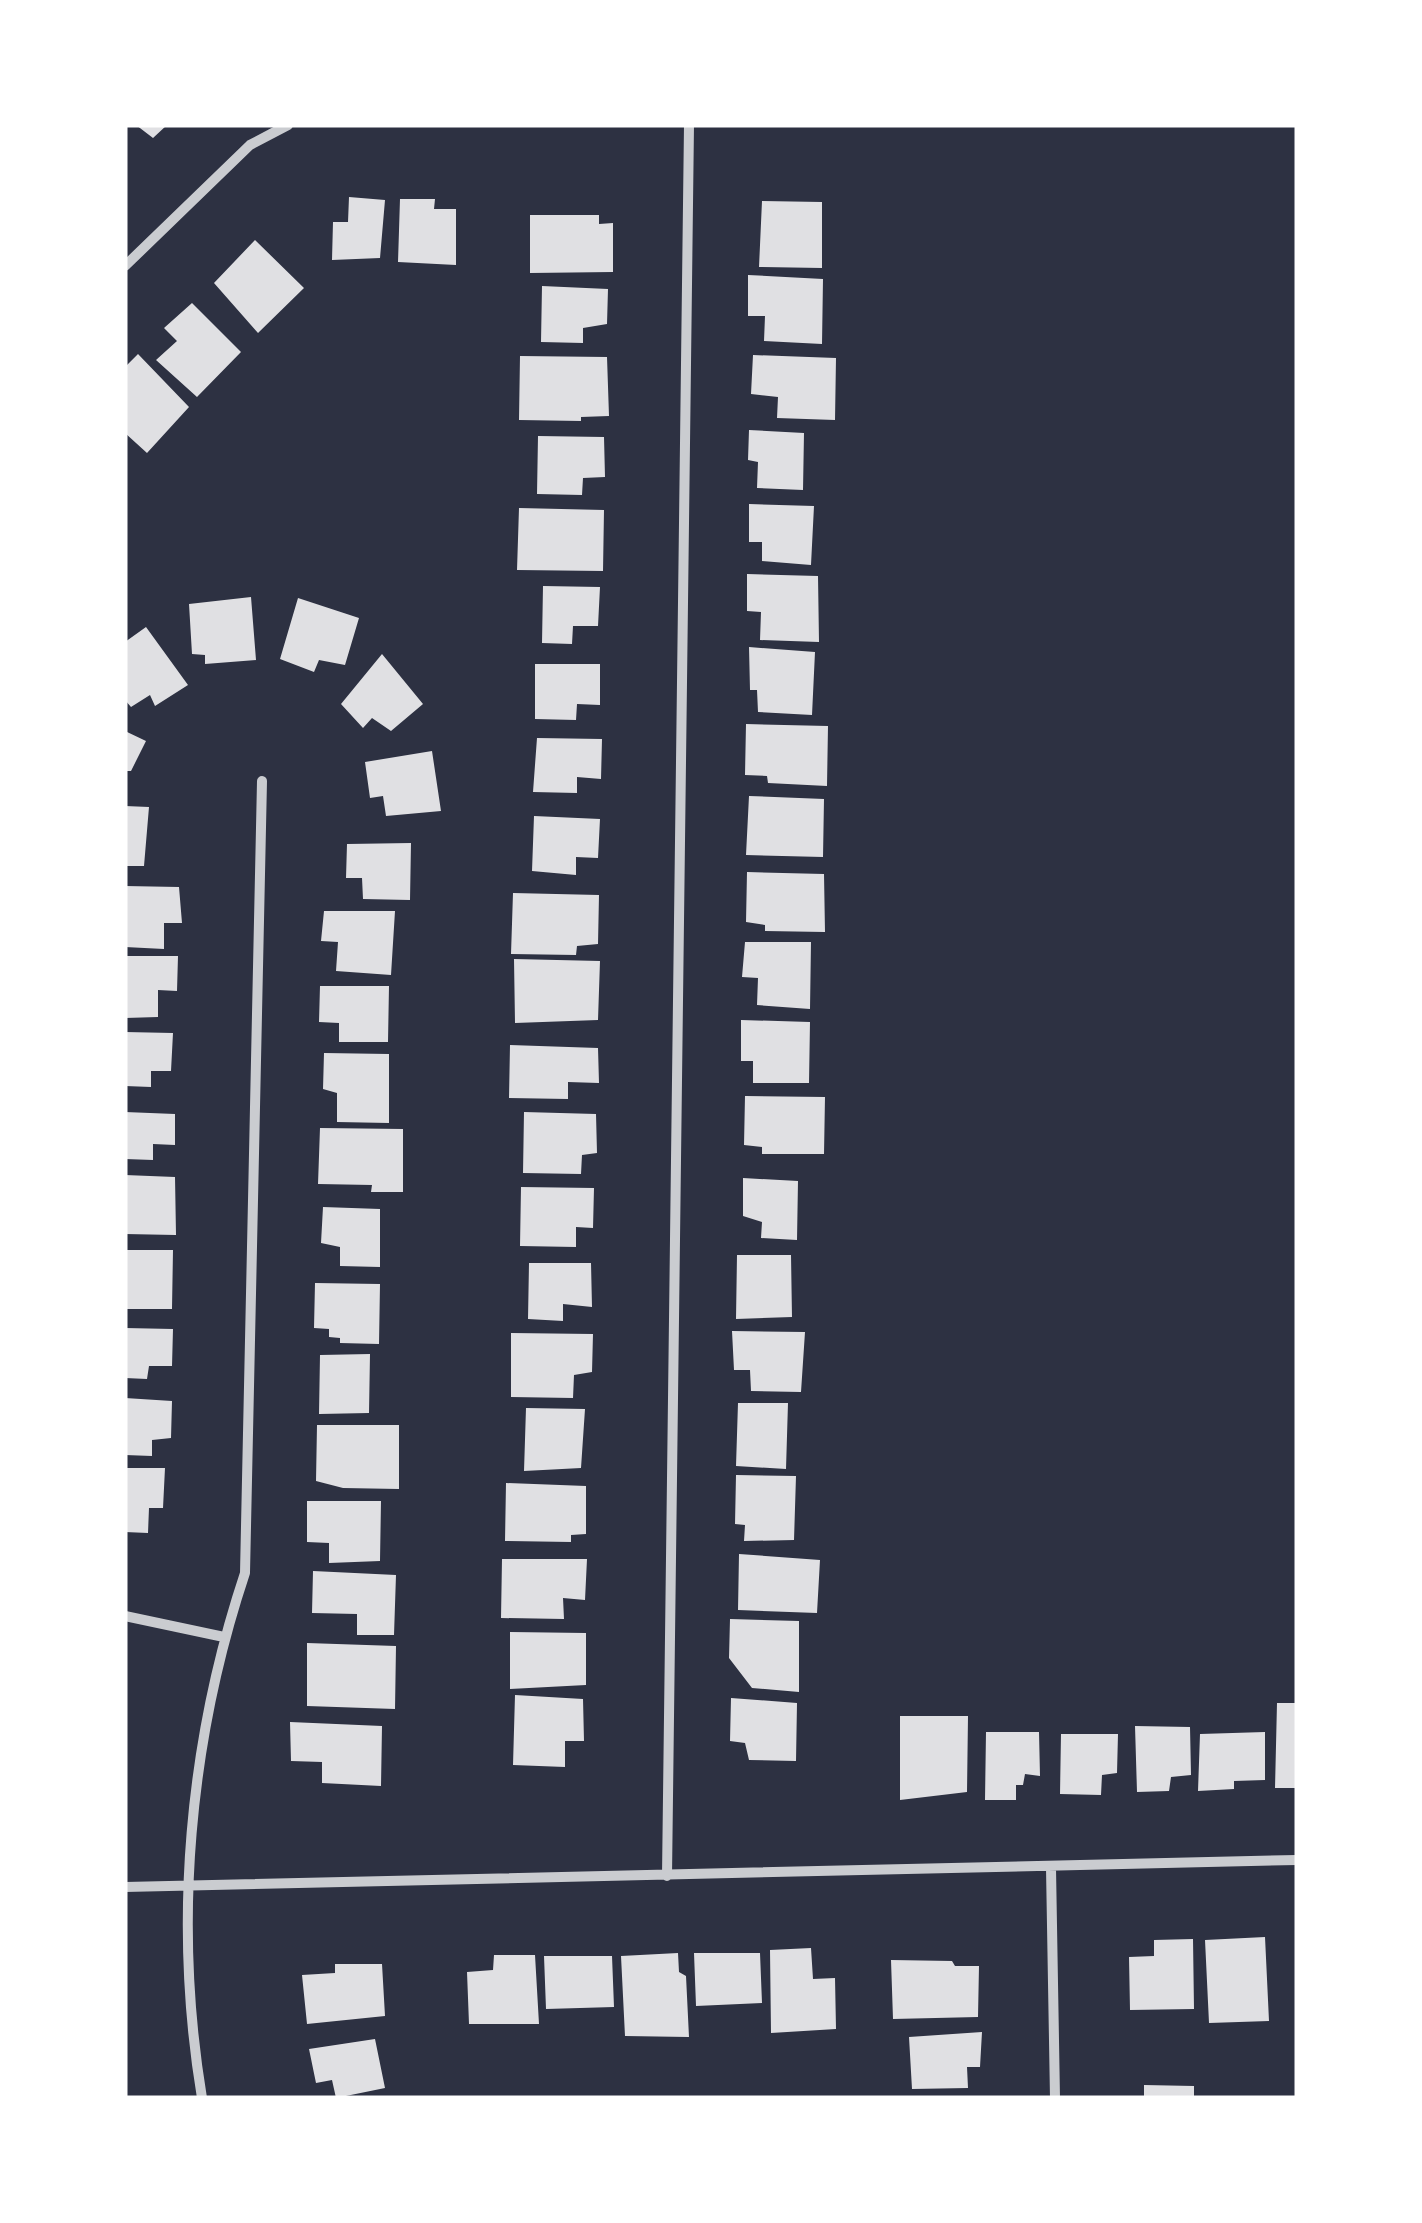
<svg xmlns="http://www.w3.org/2000/svg" width="1422" height="2223" font-family="Inter,sans-serif">
<style>
.building{fill:#e0e0e3}
.lines{fill:none;stroke-linecap:round;stroke-linejoin:round}
.minor{stroke:#caccd0;stroke-width:10}
</style>
<rect width="100%" height="100%" fill="#2d3142"/>
<path class="building" d="M136,125h31l-14,13z
M349,197l36,3 -5,58 -48,2 1,-38h15z
M400,199h35l-1,10h22v56l-58,-3z
M762,201l60,1v66l-63,-1z
M530,215h69v9l14,-1v49l-83,1z
M255,240l49,48 -46,45 -44,-50z
M748,275l75,4 -1,65 -58,-3 1,-25h-17z
M542,286l66,3 -1,35 -24,4v15l-42,-1z
M192,303l49,49 -44,45 -41,-37 21,-19 -13,-13z
M138,354l51,53 -42,46 -22,-20v-66z
M753,355l83,3 -1,62 -58,-2 1,-21 -27,-3z
M520,356l87,1 2,59 -28,1v4l-62,-1z
M749,430l55,3 -1,57 -46,-2 1,-26 -10,-2z
M538,436l66,1 1,40 -22,1 -1,17 -45,-1z
M749,504l65,2 -3,59 -49,-4v-19h-13z
M519,508l85,2 -1,61 -86,-1z
M747,574l71,2 1,66 -59,-2 1,-28 -14,-1z
M543,586l57,1 -2,39h-25l-1,18 -30,-1z
M251,597l5,63 -51,4v-9l-13,-1 -3,-50z
M298,598l61,20 -14,47 -26,-5 -5,12 -34,-13z
M146,627l42,58 -33,21 -5,-11 -19,12 -6,-7v-58z
M749,647l66,5 -3,63 -54,-3 -1,-22h-7z
M382,654l41,50 -32,27 -19,-13 -9,10 -22,-24z
M535,664h65v41l-23,-1 -1,16 -41,-1z
M746,724l82,2 -1,60 -59,-3 -1,-7 -22,-1z
M125,731l21,10 -15,30h-6z
M537,738l65,1 -1,40 -24,-2v16l-44,-1z
M432,751l9,60 -55,5 -3,-20 -13,2 -5,-36z
M749,796l75,3 -1,58 -77,-2z
M125,806l24,1 -5,59h-19z
M534,816l66,3 -2,39 -22,-1v18l-44,-4z
M411,843l-1,57 -47,-1 -1,-21h-16l1,-34z
M747,872l77,2 1,58 -60,-1v-6l-19,-3z
M125,886l54,1 3,36h-18v26l-39,-2z
M513,893l86,2 -1,49 -21,2 -1,9 -65,-1z
M324,911h71l-4,64 -55,-4 2,-29 -17,-1z
M745,942h66l-1,67 -53,-4 1,-27 -16,-1z
M125,956h53l-1,35 -19,-1v27l-33,1z
M514,959l86,2 -2,59 -83,3z
M320,986h69l-1,56h-49v-19l-20,-1z
M741,1020l69,2 -1,61h-56v-22h-12z
M125,1032l48,1 -2,38h-20v16l-26,-1z
M510,1045l88,3 1,35 -31,-1v17l-59,-1z
M324,1053l65,1v69l-52,-1v-29l-14,-4z
M745,1096l80,1 -1,57h-62v-7l-18,-2z
M125,1112l50,2v31l-22,-1v16l-28,-1z
M524,1112l72,2 1,39 -15,2 -1,19 -58,-1z
M320,1128l83,1v63h-32l1,-7 -54,-1z
M125,1175l50,2 1,58 -51,-1z
M743,1178l55,3 -1,59 -36,-2 1,-16 -19,-6z
M521,1187l73,1 -1,40 -17,-1v20l-56,-1z
M323,1207l57,2v58l-40,-1v-19l-19,-4z
M125,1250h48l-1,59h-47z
M737,1255h54l1,62 -56,2z
M529,1263h62l1,44 -29,-3v17l-35,-2z
M315,1283l65,1 -1,60 -39,-1v-5l-11,-1v-8l-15,-1z
M125,1328l48,1 -1,37h-23l-2,13 -22,-1z
M732,1331l73,1 -4,60 -50,-1 -1,-21h-16z
M511,1333l82,1 -1,38 -18,3 -1,23 -62,-1z
M370,1354l-1,59 -50,1 1,-59z
M125,1398l47,3 -1,37 -19,2v16l-27,-1z
M738,1403h50l-2,66 -50,-3z
M526,1408l59,1 -4,59 -57,3z
M317,1425h82v64l-56,-1 -27,-7z
M125,1468h40l-2,40h-14l-1,25 -23,-1z
M736,1475l60,1 -2,64 -50,1 1,-16 -10,-1z
M506,1483l80,3v48l-15,1v7l-66,-1z
M307,1501h74l-1,60 -51,2v-20l-22,-1z
M739,1554l81,6 -3,53 -79,-3z
M502,1559h85l-2,41 -22,-2 1,21 -63,-1z
M313,1571l83,4 -2,60h-37v-21l-45,-1z
M730,1619l69,2v71l-47,-4 -23,-30z
M510,1632l76,1v52l-76,4z
M307,1643l89,3 -1,63 -88,-3z
M515,1695l68,4 1,42h-19v26l-52,-2z
M731,1698l66,5 -1,58 -47,-1 -4,-17 -15,-2z
M1277,1703h20v85h-22z
M900,1716h68l-1,76 -67,8z
M290,1722l92,4 -1,60 -59,-3v-21l-31,-1z
M1135,1726l55,1 1,48 -20,2 -2,14 -32,1z
M986,1732h53l1,44 -15,-2 -2,11h-7v15h-31z
M1265,1732v48l-31,1v8l-36,2 2,-57z
M1061,1734h57l-1,39 -15,2 -1,20 -41,-1z
M1265,1937l4,84 -60,2 -4,-83z
M1193,1939l1,70 -64,1 -1,-53 25,-1v-16z
M811,1948l2,31 22,-1 1,51 -65,4 -1,-83z
M678,1953l1,19 7,4 3,61 -64,-1 -4,-80z
M694,1953h66l2,50 -66,3z
M494,1955h41l4,69h-70l-2,-52 26,-2z
M544,1956h68l2,51 -68,2z
M891,1960l61,1 3,5h24l-1,51 -85,2z
M335,1964h47l3,52 -78,8 -5,-49 33,-2z
M982,2032l-2,35h-13l1,21 -56,1 -3,-52z
M375,2039l10,49 -49,10 -4,-18 -16,3 -7,-34z
M1144,2085l50,1v12h-50z"/>
<g class="lines">
<path class="minor" d="M125,266l125,-121 38,-20
M125,1616l99,21
M1051,1868l4,230
M667,1876l22,-1751
M125,1887l1172,-27
M202,2098c-29,-175 -13,-357 43,-525l17,-792"/>
</g>
<rect width="1422" height="2223" fill="none" stroke="#ffffff" stroke-width="255"/>
</svg>
